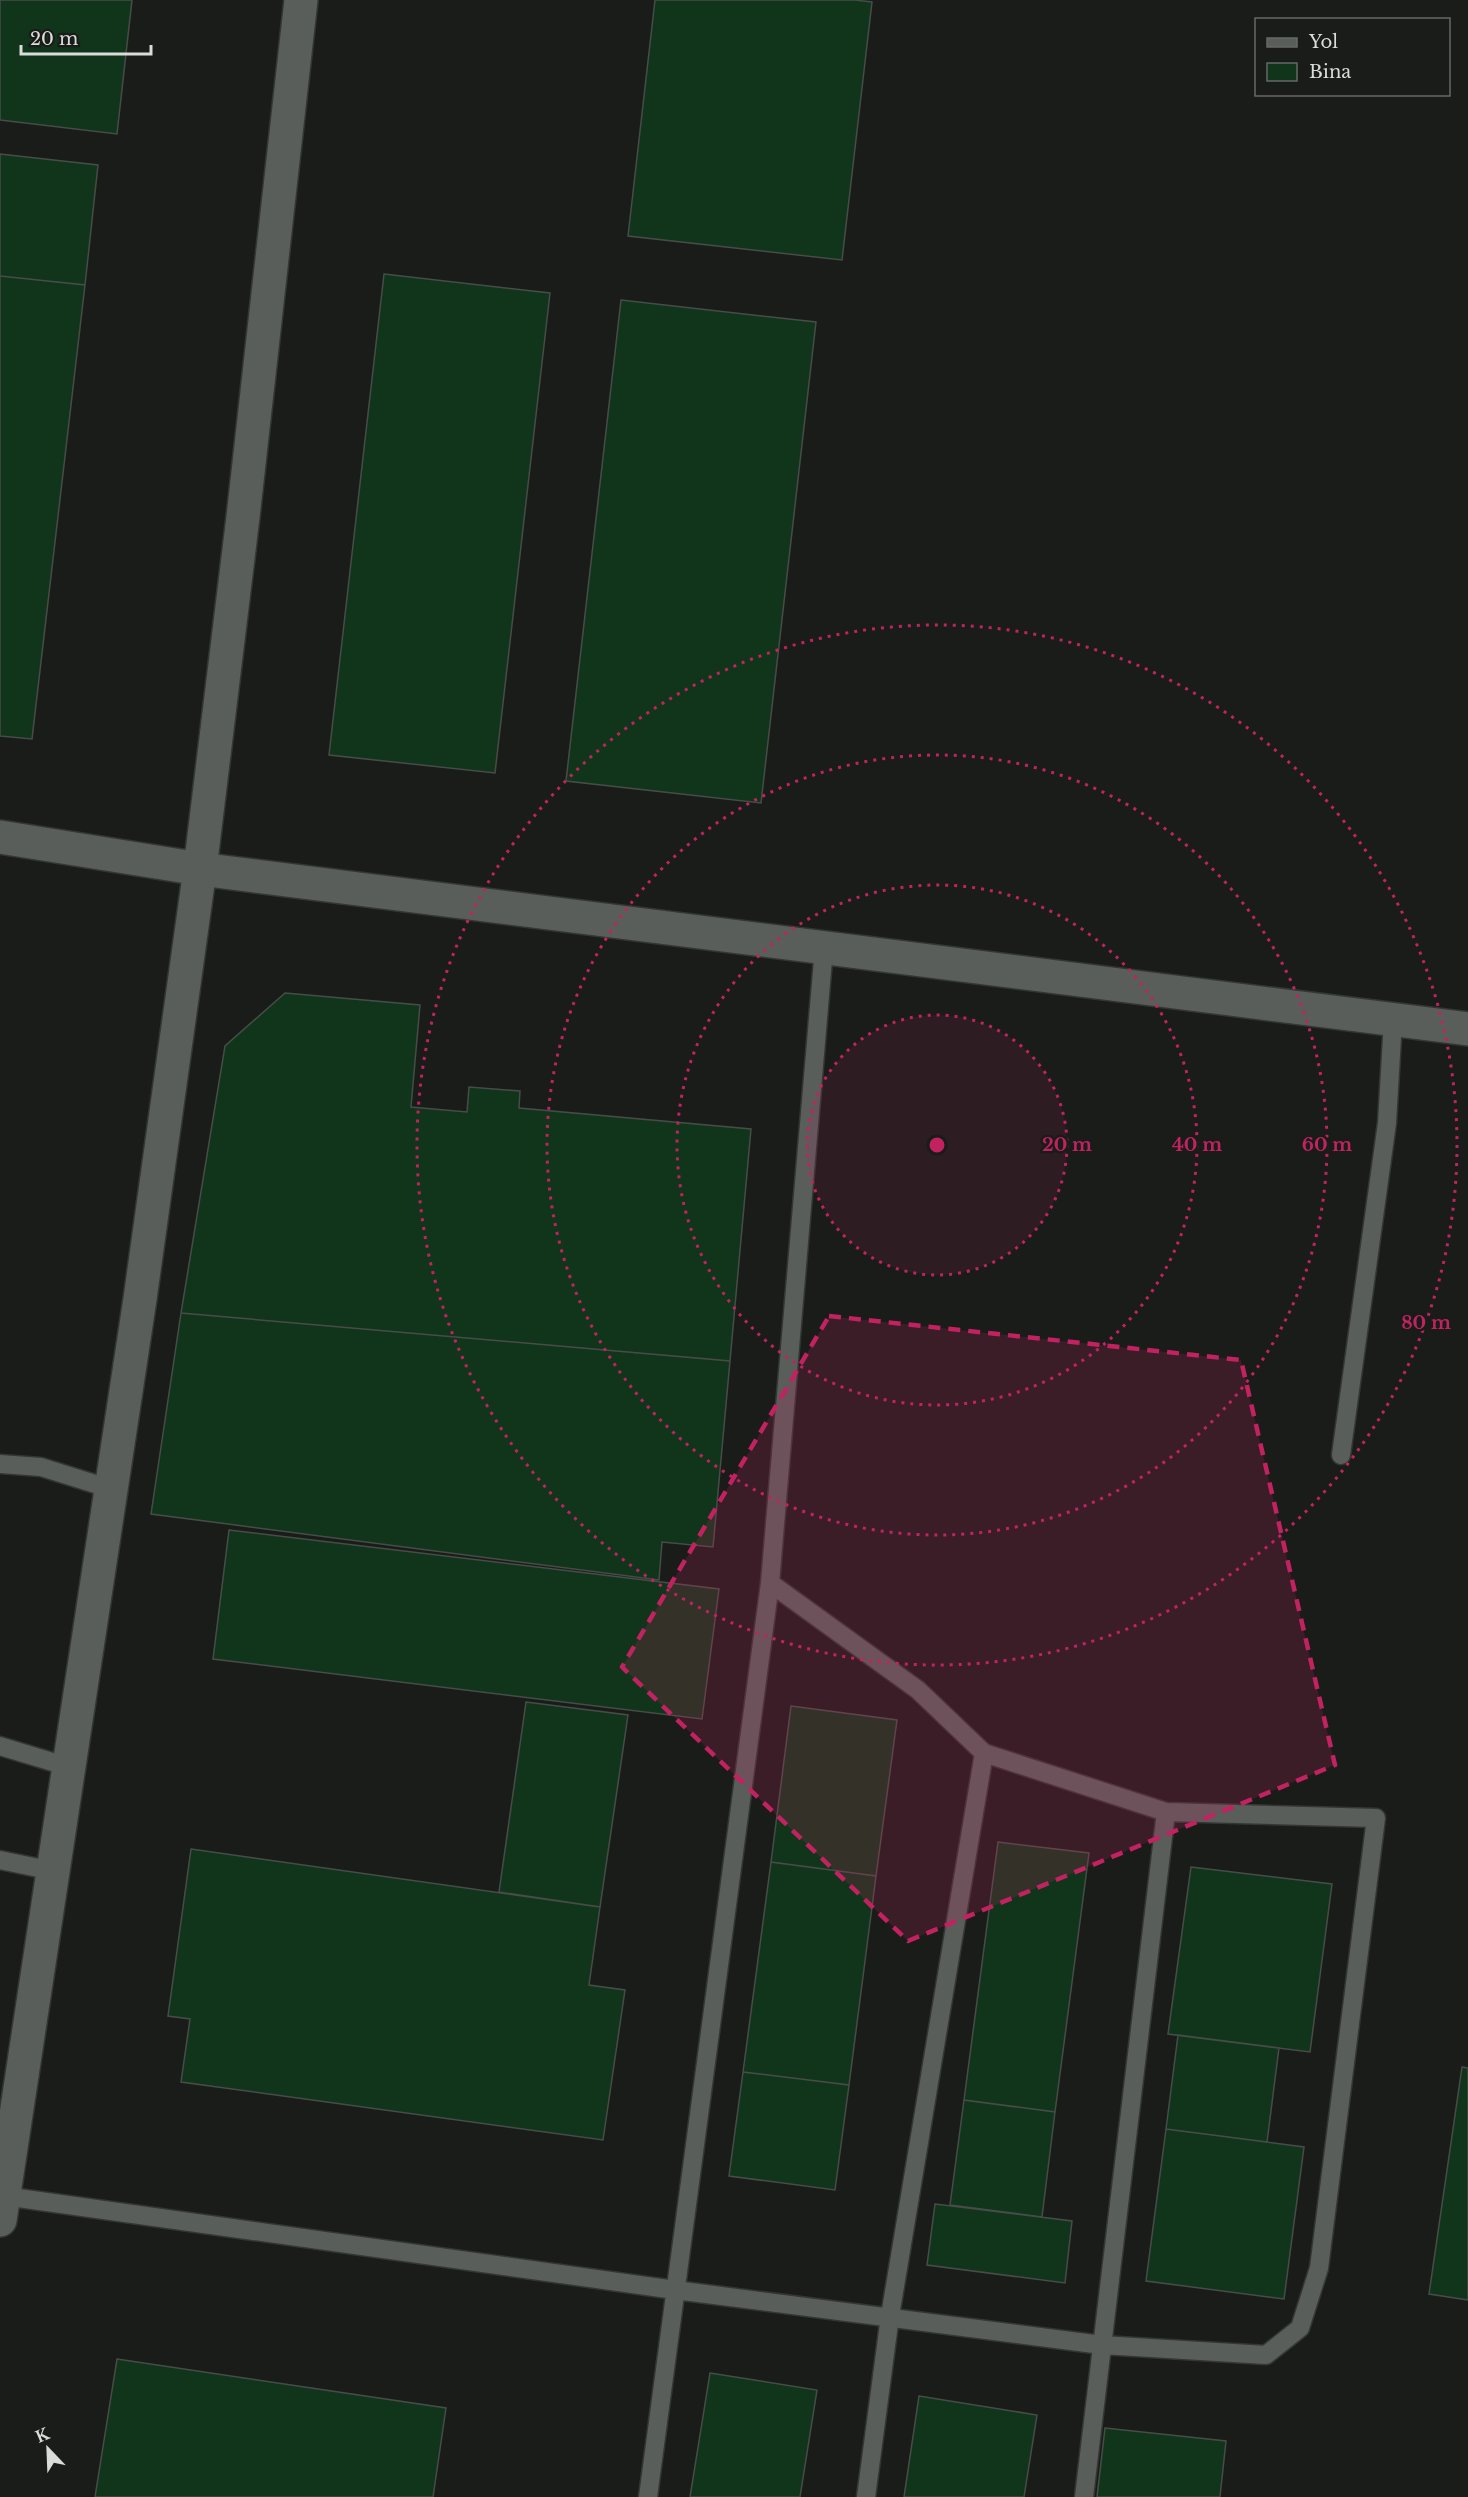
<svg xmlns="http://www.w3.org/2000/svg" width="1468" height="2497" font-family="'Libre Baskerville',serif">
<style>
.building{fill:#10351b;stroke:#484c49;stroke-width:1.5}
.lines{fill:none;stroke-linecap:round;stroke-linejoin:round}
.lane-casing{stroke:#343634;stroke-width:21}
.street-casing{stroke:#343634;stroke-width:36}
.secondary-casing{stroke:#343634;stroke-width:36}
.lane{stroke:#595e5a;stroke-width:18}
.street{stroke:#595e5a;stroke-width:33}
.secondary{stroke:#595e5a;stroke-width:33}
.marked{fill:#c32261;fill-opacity:0.2;stroke:#c32261;stroke-width:4.5;stroke-dasharray:12 8;stroke-linejoin:round}
.ring{fill:none;stroke:#c32261;stroke-width:3;stroke-dasharray:3 6}
.centre{fill:#c32261;stroke:#191c19;stroke-width:3}
.ring-label{font-size:18px;text-anchor:middle;font-weight:bold;fill:#c32261;stroke:#191c19;stroke-width:5;stroke-linejoin:round;paint-order:stroke}
</style>
<rect width="100%" height="100%" fill="#191c19"/>
<path class="building" d="M0,0h132l-15,134 -117,-14z
M655,0h200l17,2 -30,258 -214,-24z
M0,154l98,11 -13,120 -85,-9z
M384,274l166,19 -55,480 -166,-18z
M0,276l85,9 -53,454 -32,-3z
M621,300l195,22 -55,481 -195,-22z
M285,993l135,12 -9,102 56,5 2,-25 51,4 -1,17 232,21 -21,232 -549,-48 44,-267z
M181,1313l549,48 -17,186 -51,-5 -3,38 -508,-66z
M229,1530l490,59 -17,130 -489,-60z
M526,1702l102,13 -28,192 -101,-15z
M791,1706l106,14 -21,156 -105,-14z
M998,1842l91,11 -34,259 -91,-12z
M191,1849l409,58 -11,78 36,5 -22,150 -422,-58 9,-63 -22,-3z
M771,1862l105,14 -27,209 -106,-13z
M1191,1867l141,17 -22,168 -142,-18z
M1178,2035l101,13 -12,94 -101,-13z
M1462,2067l6,1v232l-39,-6z
M743,2072l106,13 -14,105 -106,-14z
M964,2100l91,12 -13,105 -92,-12z
M1166,2129l138,18 -20,152 -138,-18z
M935,2204l137,17 -7,62 -138,-18z
M117,2359l329,49 -13,89h-338z
M710,2373l107,17 -17,107h-110z
M919,2396l118,19 -13,82h-120z
M1105,2428l121,13 -6,56h-123z"/>
<g class="lines">
<g class="lane-casing">
<path id="lane" d="M1341,1455l46,-332 6,-103
M0,1464l41,3 70,22
M0,1746l69,21
M0,1860l53,11
M4,2196l671,94 427,55 164,10 34,-27 19,-60 57,-450 -210,-6 -182,-59 -66,-63 -148,-107
M648,2497l122,-914 54,-635
M866,2497l24,-181 94,-563
M1084,2497l82,-685"/>
</g>
<g class="street-casing">
<path id="street" d="M0,837l200,32 43,-352 58,-517"/>
</g>
<g class="secondary-casing">
<path id="secondary" d="M0,2220l140,-921 60,-430 1268,160"/>
</g>
<use href="#lane" class="lane"/>
<use href="#street" class="street"/>
<use href="#secondary" class="secondary"/>
</g>
<path class="marked" d="M829,1316l412,44 94,405 -427,176 -286,-274z"/>
<circle cx="937" cy="1145" r="130" fill="#c32261" fill-opacity=".12"/>
<g class="ring">
<circle cx="937" cy="1145" r="130"/>
<circle cx="937" cy="1145" r="260"/>
<circle cx="937" cy="1145" r="390"/>
<circle cx="937" cy="1145" r="520"/>
</g>
<circle cx="937" cy="1145" r="9" class="centre"/>
<g class="ring-label">
<text x="1067" y="1151">20 m</text>
<text x="1197" y="1151">40 m</text>
<text x="1327" y="1151">60 m</text>
<text x="1426" y="1329">80 m</text>
</g>
<rect x="1255" y="18" width="195" height="78" fill="#191c19" stroke="#666966" stroke-width="1.5"/>
<rect x="1267" y="38" width="30" height="9" fill="#595e5a" stroke="#666966" stroke-width="1.5"/>
<text x="1309" y="48" font-size="18" fill="#d9dcd9">Yol</text>
<rect x="1267" y="63" width="30" height="18" fill="#10351b" stroke="#666966" stroke-width="1.5"/>
<text x="1309" y="78" font-size="18" fill="#d9dcd9">Bina</text>
<g transform="translate(48 2449) rotate(337)" stroke="#191c19" stroke-width="4.5" paint-order="stroke">
<path d="M0-4.5L10 22L0 15L-10 22Z" fill="#d9dcd9"/>
<text y="-9" font-size="16" font-weight="bold" text-anchor="middle" fill="#d9dcd9">K</text>
</g>
<path d="M21 45v9h130v-9" fill="none" stroke="#d9dcd9" stroke-width="3"/>
<text x="30" y="45" font-size="18" fill="#d9dcd9" stroke="#191c19" stroke-width="4.5" paint-order="stroke">20 m</text>
</svg>
